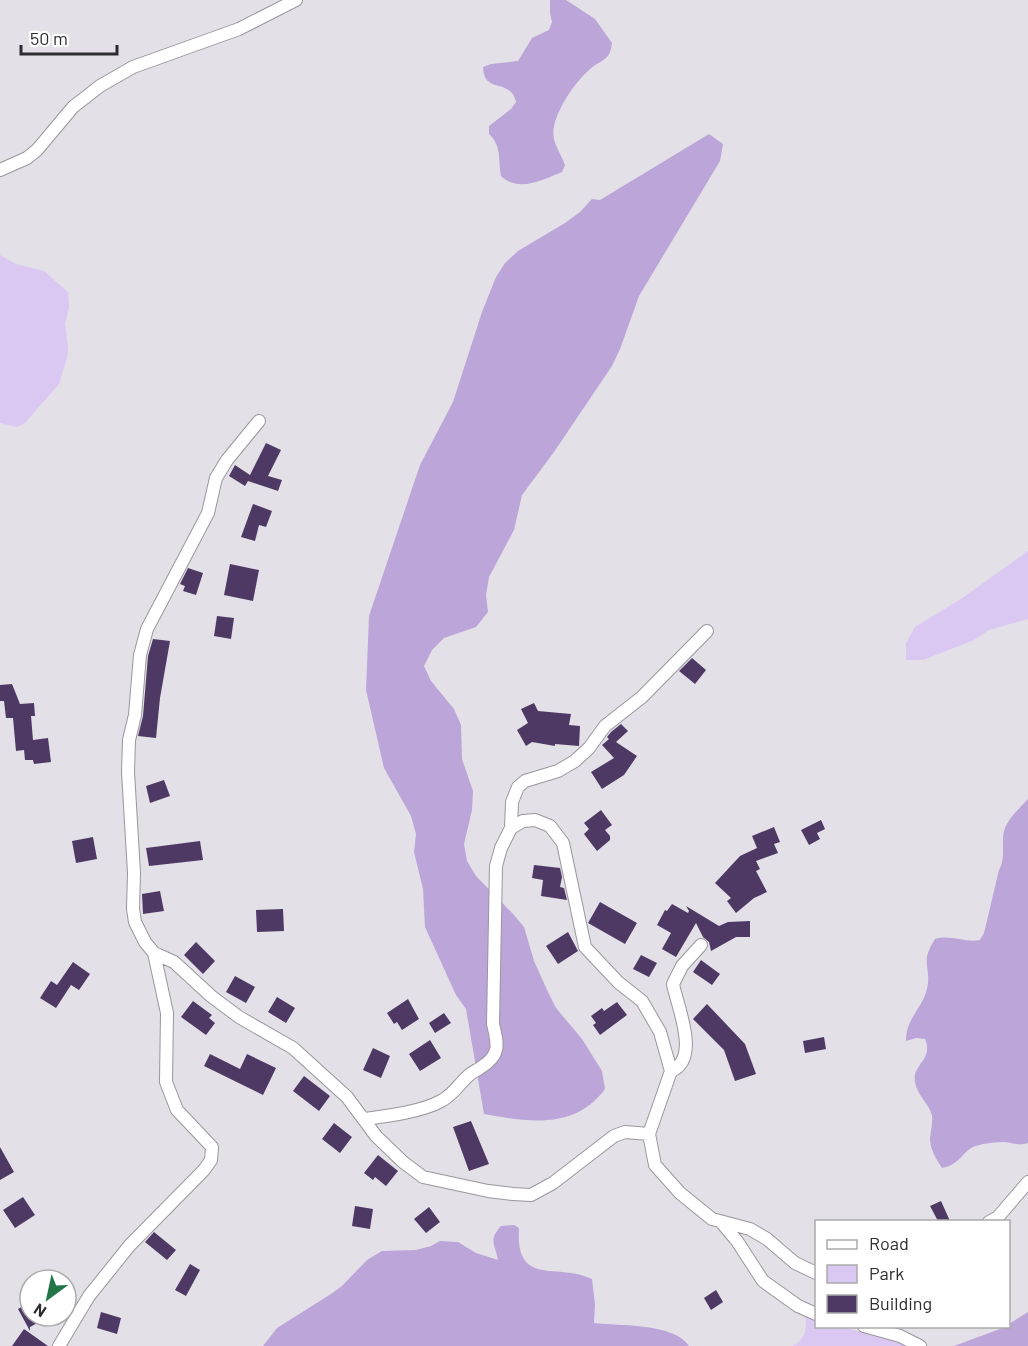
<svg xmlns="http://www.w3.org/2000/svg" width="1028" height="1346" font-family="Barlow,sans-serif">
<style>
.green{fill:#dac8f2}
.forest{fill:#bca5d8}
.building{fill:#4e3965}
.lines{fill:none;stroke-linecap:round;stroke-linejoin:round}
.street-casing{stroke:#99969d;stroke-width:14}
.street{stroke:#fff;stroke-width:12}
</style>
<rect width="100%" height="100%" fill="#e3e0e7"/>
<path class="green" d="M0,255l16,9 28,7 24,21 1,15 -4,17 3,23 -1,11 -8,26 -34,39 -8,4 -17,-4z
M1028,551v68l-39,11 -15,10 -51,20h-17v-17l9,-16 46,-28z
M805,1316l11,3v7l27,1 68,19h-119c12,-5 16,-17 13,-30z"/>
<path class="forest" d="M550,0h16l29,19 17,24c-2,19 -11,16 -23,27 -15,13 -40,49 -35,69 2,9 8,17 11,26l-3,7c-20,8 -43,21 -61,4 -3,-16 1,-30 -12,-42v-8l22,-17 5,-7c-6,-25 -32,-7 -33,-35l8,-3 27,-3 14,-23 17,-8 3,-8 -2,-9z
M709,134l14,10 -3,17 -81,135 -19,53 -8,17 -58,86 -32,43 -8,35 -25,47 -3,18 2,17 -12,15 -32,11 -12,12 -8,16 7,15 23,28 7,16 1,34 11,32 -1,19 -8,34 3,17 9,15 37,38 11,13 10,34 14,31 8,16 26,31 20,32 3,18c-30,41 -77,33 -121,25l-18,-105 -10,-14 -31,-68 -2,-38 -9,-37 2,-18 -5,-18 -27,-48 -18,-78 3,-74 51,-151 33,-63 29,-90 14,-35 9,-14 13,-12 47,-28 15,-11 12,-13 8,1z
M1028,799v344c-8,3 -15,0 -23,-1 -10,0 -20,1 -29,4 -14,4 -15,19 -34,22 -6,-9 -12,-19 -12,-30 1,-8 3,-16 2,-23 -3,-11 -15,-20 -17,-33 -3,-18 19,-22 10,-43l-9,-1 -10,3c0,-23 16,-32 21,-52 5,-23 -8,-25 8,-50 16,-5 29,4 45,1l4,-7 15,-63c7,-13 2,-25 5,-39 4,-13 15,-22 24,-32z
M514,1225l5,3c-4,60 38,34 73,51l3,26 -1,18c26,3 80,0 95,23h-426l14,-18 54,-34 11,-8 25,-26 15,-9 34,-1 15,-4 9,-5 18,1 18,11 22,7c-3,-17 -10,-19 3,-34z
M1028,1312v34h-74l54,-20 1,-2z"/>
<path class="building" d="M266,443l15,7 -13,26 14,4 -4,11 -30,-10 -3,5 -16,-10 6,-11 15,10z
M253,504l19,7 -6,16 -7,-2 -4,16 -14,-4z
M230,564l29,6 -6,31 -29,-6z
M188,568l15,5 -7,22 -13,-4 2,-5 -5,-2z
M217,616l17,2 -3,21 -17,-3z
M153,639l17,2 -10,57 -4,40 -18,-2 5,-20 5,-60z
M692,658l14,12 -11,14 -16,-13z
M12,684l8,20 14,-1 1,13h-4l2,24 15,-2 3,24 -17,2 -1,-4h-8l-1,-10 -8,1 -3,-33h-7l-2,-17h-4v-16z
M534,703l4,8 33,3 -2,11 11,1 -1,20 -24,-2v2l-23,-4 -6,4 -9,-16 11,-7 -7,-14z
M621,724l7,7 -12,11 21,14 -13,19 -22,14 -11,-17 23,-14 -12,-13 7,-6 -2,-2 4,-5z
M164,780l6,16 -20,7 -4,-17z
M601,810l11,15 -7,5 5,6v4l-13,11 -13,-17 5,-5 -5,-6z
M821,820l4,9 -8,4 3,6 -11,6 -8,-15z
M774,827l6,15 -6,2 4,9 -22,8 4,8 -4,2 11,21 -13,6 -18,15 -9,-12 4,-3 -16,-15 25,-27 17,-8 -5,-12z
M93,837l4,22 -21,4 -4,-22z
M200,841l3,19 -54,6 -3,-18z
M534,865l26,3 2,9 -2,10 4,1 3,12 -26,-4 2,-16 -11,-2z
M160,891l4,20 -21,3 -1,-20z
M600,902l37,21 -12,21 -37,-21z
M672,904l16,9 1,-2 -3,-5 33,20 9,-4 22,-1v16h-14l-25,14 -2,-9 -6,-5 -7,-14 -20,34 -14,-8 9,-16 -14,-8 8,-15 2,1z
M283,909l1,22 -27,1 -1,-22z
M568,932l10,19 -20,13 -12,-18z
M196,942l19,19 -12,13 -19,-19z
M641,955l16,8 -8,14 -16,-8z
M701,960l19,14 -8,11 -19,-13z
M73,962l17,12 -11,16 -8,-5 -15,23 -16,-10 11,-17 6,4z
M235,976l20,11 -9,16 -20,-11z
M277,997l18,11 -9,15 -18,-11z
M408,999l11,20 -17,11 -5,-8 -3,2 -7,-11z
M193,1001l19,14 -3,3 6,5 -9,12 -25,-18z
M617,1002l10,13 -27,20 -7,-10 3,-2 -5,-7 11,-8 2,3z
M707,1004l38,40 11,30 -21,7 -11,-31 -31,-31z
M444,1013l7,10 -16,10 -6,-10z
M824,1037l2,12 -21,4 -2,-12z
M430,1040l11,18 -21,13 -11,-17z
M373,1048l17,8 -9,22 -18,-8z
M210,1054l30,15 7,-15 29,14 -13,27 -59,-29z
M304,1076l26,20 -11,15 -26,-20z
M471,1121l18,43 -20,7 -16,-44z
M334,1123l18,14 -12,16 -18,-14z
M0,1147l14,25 -14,8z
M378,1155l20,16 -12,15 -11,-9 -2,3 -9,-7z
M23,1197l12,18 -20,13 -12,-18z
M941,1201l9,20h-12l-8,-15z
M355,1206l18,3 -3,20 -18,-3z
M429,1207l11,15 -14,11 -12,-14z
M154,1232l22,18 -9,10 -22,-18z
M190,1264l10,6 -14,26 -11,-6z
M716,1290l7,12 -12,8 -7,-12z
M30,1302v14h20l-20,11v4l-12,-22z
M101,1312l20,6 -4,16 -20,-6z
M24,1329l24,17h-36z"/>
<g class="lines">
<g class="street-casing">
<path id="street" d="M0,170l27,-12 10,-8 36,-43 27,-21 33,-19 106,-38 57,-29
M511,828l1,-26 6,-15 7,-6 33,-10 17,-10 14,-13 16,-22 37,-29 65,-66
M154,953l20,9 37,34 28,21 54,31 54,49 29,39 27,26 20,15 65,14 25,3 18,1 22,-12 61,-47 11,-4 24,2
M671,1071c30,-12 6,-65 2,-87l9,-18 19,-21
M364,1119c23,-3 57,-7 77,-18 12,-6 18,-17 27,-25 4,-4 8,-5 12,-8 21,-13 18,-23 13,-44l3,-158 5,-18 10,-20 12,-7 12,-1 15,6 13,17 22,104 34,36 23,18 18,31 11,39 -22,63 6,31 25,28 32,26 38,10 17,10 28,24 21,10
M721,1222l16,19 26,40 35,25 18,8
M989,1222l9,-5 30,-35
M864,1326l36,10 20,10
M59,1346l30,-50 41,-51 74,-75 7,-10 1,-13 -35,-37 -11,-28 1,-69 -13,-60 -9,-11 -10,-20 -2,-13 1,-36 -6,-101 1,-32 6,-25 5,-60 7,-26 61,-116 8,-35 11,-18 32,-39"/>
</g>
<use href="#street" class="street"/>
</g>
<rect x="815" y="1220" width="195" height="108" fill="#ffffff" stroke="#ababab" stroke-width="1.5"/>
<rect x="827" y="1240" width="30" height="9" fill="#ffffff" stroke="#ababab" stroke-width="1.5"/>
<text x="869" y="1250" font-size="18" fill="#2d2c2e">Road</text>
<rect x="827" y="1265" width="30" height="18" fill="#dac8f2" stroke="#ababab" stroke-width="1.5"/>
<text x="869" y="1280" font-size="18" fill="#2d2c2e">Park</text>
<rect x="827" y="1295" width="30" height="18" fill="#4e3965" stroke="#ababab" stroke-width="1.5"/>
<text x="869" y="1310" font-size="18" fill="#2d2c2e">Building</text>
<g transform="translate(48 1298) rotate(213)"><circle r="28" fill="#ffffff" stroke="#ababab" stroke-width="1.5"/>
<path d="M0-4.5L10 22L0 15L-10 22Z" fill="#217547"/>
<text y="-9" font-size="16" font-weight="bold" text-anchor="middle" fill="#2d2c2e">N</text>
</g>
<path d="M21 45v9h96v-9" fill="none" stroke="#2d2c2e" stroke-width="3"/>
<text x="30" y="45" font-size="18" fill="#2d2c2e" stroke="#ffffff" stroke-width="4.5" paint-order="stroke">50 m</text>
</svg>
